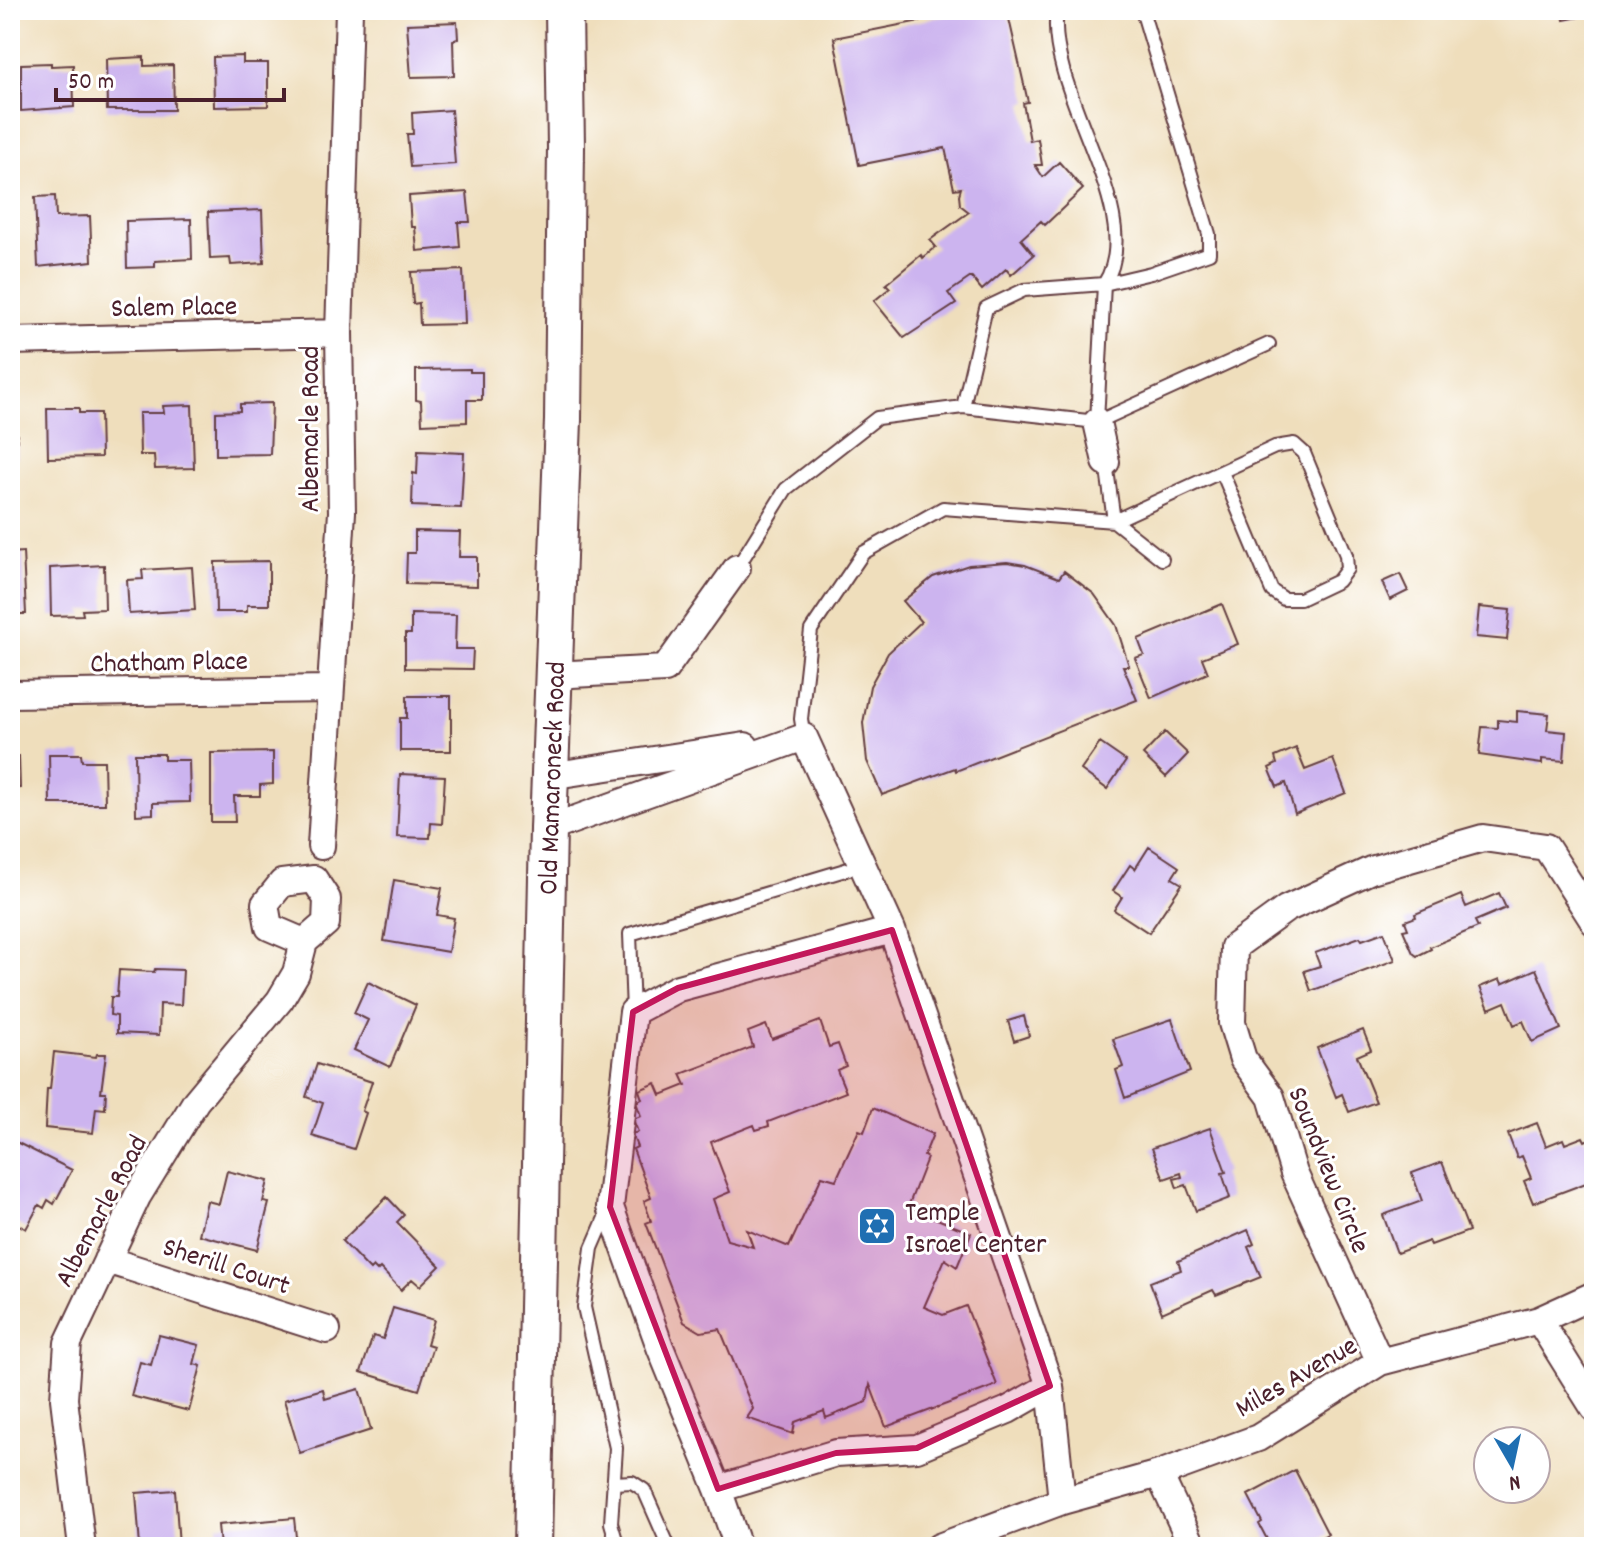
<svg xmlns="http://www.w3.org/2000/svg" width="1604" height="1557" font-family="Dekko,sans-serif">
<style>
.building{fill:#ccb4ef}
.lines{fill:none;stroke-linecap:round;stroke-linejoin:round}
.lane-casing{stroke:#633c41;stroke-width:16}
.street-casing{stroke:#633c41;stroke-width:30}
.secondary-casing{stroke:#633c41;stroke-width:40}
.lane{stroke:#fff;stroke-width:12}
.street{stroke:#fff;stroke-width:26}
.secondary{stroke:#fff;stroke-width:36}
.marked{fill:#c2185b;fill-opacity:0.2;stroke:#c2185b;stroke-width:6;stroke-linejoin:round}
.labels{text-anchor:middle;stroke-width:6;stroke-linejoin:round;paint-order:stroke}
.street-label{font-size:28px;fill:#4a1f2b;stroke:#fff}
.poi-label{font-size:28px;fill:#4a1f2b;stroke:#fff;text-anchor:start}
</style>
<rect width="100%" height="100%" fill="#fff"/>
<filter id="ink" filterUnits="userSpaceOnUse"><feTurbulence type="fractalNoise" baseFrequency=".0125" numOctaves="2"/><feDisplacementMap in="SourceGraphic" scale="16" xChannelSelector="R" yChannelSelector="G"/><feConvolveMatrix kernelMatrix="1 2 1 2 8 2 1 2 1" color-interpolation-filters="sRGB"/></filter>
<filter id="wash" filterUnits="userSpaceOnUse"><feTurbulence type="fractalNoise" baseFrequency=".006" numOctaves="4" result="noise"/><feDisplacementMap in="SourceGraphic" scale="32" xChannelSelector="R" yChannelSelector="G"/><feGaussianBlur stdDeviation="1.8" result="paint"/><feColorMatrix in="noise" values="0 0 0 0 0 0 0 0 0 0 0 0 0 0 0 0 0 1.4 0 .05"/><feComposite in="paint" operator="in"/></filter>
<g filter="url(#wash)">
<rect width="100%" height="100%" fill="#efdebc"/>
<g id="blocks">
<path class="building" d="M975,10h32l21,92 -5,1 7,38 8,-2 4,26h-7l8,12 16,-15 24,27 -38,36 -4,-4 -20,18 13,16 -23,20 -5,-6 -24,21 -11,-13 -23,16 8,11 -52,34 -30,-37 16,-13 -4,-4 35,-29 2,3 13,-11 -6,-7 39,-28 -9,-7 -1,-10 2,-7 -7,1 -9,-41 -86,17 -25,-127z
M1562,10h32v4l-30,6z
M457,22l1,17 -5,1 1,36 -43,1 -4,-53z
M243,56v7h25v43l-54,1 -1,-50z
M144,57v9l29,-1 1,45h-67l-1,-51z
M51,63v3l22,-1 1,42 -53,4v-47z
M451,110l4,54 -45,3 -3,-33h6l-1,-21z
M467,192l3,30h-12l2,25 -43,4 -2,-24h-4l-2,-31z
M55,196l1,21 34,-1 2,45 -54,6 -3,-70z
M262,210l2,53 -33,2 -1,-7 -20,1 -2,-47z
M191,219l1,40 -37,2v6l-28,1 -1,-47z
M463,270l2,54 -45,1 -1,-22 -6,1 -2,-32z
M470,369v3h12v28h-15v22l-45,2 -1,-23 -5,-1v-30z
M272,403l-2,51 -54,1v-43l24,-1v-7z
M192,405l2,63 -39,1 -1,-14h-14l-1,-42h25l-1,-7z
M47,408h32v5h21l1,44 -53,1z
M10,415h7v43h-7z
M418,451l46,2 -3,55 -49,-2 1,-33 4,1z
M415,531l45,1 -1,25h18v29l-71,-2 1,-31h8z
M23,552l3,62h-16v-61z
M269,561v44h-22v7h-31l-1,-50z
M1007,562l18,3 34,13 5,-7 30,23 22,31 13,41h-6l14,34 -181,71 -1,-3 -73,27 -15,-34 -4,-38 7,-37 18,-33 33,-31 -18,-21 30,-24 36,-12z
M104,565l1,44 -23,1 1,5 -32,1 -1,-48z
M192,567l3,43 -66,4 -2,-34 16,-1 -1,-9z
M1400,574l8,17 -18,9 -8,-18z
M1222,604l16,40 -36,14 6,15 -57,25 -16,-40 9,-3 -6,-16z
M1479,607l31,3 -3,30 -31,-3z
M411,614l45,1 -1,34h18l-1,20 -67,-1v-34h6z
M407,696h44v55h-51v-33h7z
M1517,711l32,3 -2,16 19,2 -2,29 -22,-2v5l-63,-9 3,-28 16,1v-8l19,2z
M1165,732l23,22 -22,23 -23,-22z
M1100,743l26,18 -19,28 -26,-19z
M1296,748l9,22 28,-11 13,34 -51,21 -9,-31 -9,4 -8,-19 8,-4 -2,-7z
M273,752v32l-13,1v11h-26l1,26h-24v-69z
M49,754h32l1,7h22l1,43h-55z
M135,754h29v6h25l1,42 -37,1v11l-17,1z
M10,756h9l1,32 -10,1z
M400,774l45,2 -3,48 -11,-1 -1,15 -33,-1z
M1149,847l30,20 -7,11 10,6 -33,49 -35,-23 8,-13 -9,-6 17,-26 5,4z
M394,880l48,8 -5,27 17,3 -6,34 -64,-11z
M1499,893l7,15 -31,13 3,6 -48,20 1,2 -14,7 -4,-3 -10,-23 5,-1 -3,-8 11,-4 -1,-3 46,-19 5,12z
M10,897h2l3,44h-5z
M1384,932l11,28 -84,31 -7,-20 16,-5 -5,-13 45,-16 2,3z
M155,969l28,1 -2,35 -21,-1 -1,31 -42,-2v-17l-7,-1 1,-18h6l2,-27 35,2z
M1536,969l25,60 -29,13 -9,-21 -9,4 -9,-23 -16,7 -9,-22 20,-8 2,5z
M368,982l48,23 -26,62 -36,-17 14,-30 -14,-7z
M1024,1016l5,20 -15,5 -6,-20z
M1172,1019l18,53 -65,26 -9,-28 7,-3 -10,-28z
M820,1021l9,26 9,-3 8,22 -9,4 9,22 -78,30 1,4 -13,4 -2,-5 -43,17 19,50 -17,7 14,41 26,7 -6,-17 42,17 33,-71 14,4 23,-50 5,2 9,-24 60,26 -9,22 3,2 -19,49 63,26 -14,34 -12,-8 -21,48 19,8 23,-9 31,79 -111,42 -16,-42 -3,17 -41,16 -2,-7 -29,11 -2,12 -46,-16 6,-9 -33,-80 -19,3 -17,-10 -38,-99 5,-2 -7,-20 7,-3 -18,-49 4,-2 -5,-13 6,-2 -5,-13 8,-3 -5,-14 6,-3 -3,-9 17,-7 5,12 25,-10 -5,-11 72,-27 -5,-15 18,-7 6,14z
M1363,1030l8,20 -14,6 19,46 -27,10 -7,-18 -6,3 -19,-49z
M54,1052l42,5 1,-3h9l-5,38h5l-1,17 -9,-1 -3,25 -48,-5 2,-39h3z
M317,1064l55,18 -10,29 4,2 -12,36 -42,-13 11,-33 -17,-6z
M1537,1123l9,23 17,-7 2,5 18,-7 2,4 9,-4v43l-61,23 -9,-22 7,-3 -9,-22 -5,2 -9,-24z
M1210,1128l16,44 -4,1 8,25 -34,13 -10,-26 -9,3 -3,-9 8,-2 -1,-4 -17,6 -12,-31z
M16,1142l56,28 -18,34 -6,-4 -4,8 -5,-3 -13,24 -16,-9v-66z
M1442,1162l27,69 -38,14 -2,-4 -32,12 -14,-38 39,-14 -10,-28z
M227,1171l41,10 -5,21 6,1 -12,47 -58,-15 8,-34 12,3z
M387,1197l17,18 -7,7 43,44 -20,20 -8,-7 -11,11 -21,-22 -3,3 -4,-4 -3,3 -28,-29z
M1248,1230l6,14 -6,3 13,30 -45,18 -3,-5 -51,23 -12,-31 31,-12 -3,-9z
M393,1308l41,12 -7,24 6,2 -14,44 -58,-18 12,-36 10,3z
M159,1335l40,10 -5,19 7,2 -12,45 -58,-15 9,-34 11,3z
M323,1389l2,10 34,-10 12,41 -71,23 -16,-53z
M1295,1470l33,64 -25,13h-32l-12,-23 3,-2 -14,-27z
M175,1490l4,55 -39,2 -4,-54z
M294,1518l3,29h-77l-2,-22z"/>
</g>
</g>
<g filter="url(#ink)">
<use href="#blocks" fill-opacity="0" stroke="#633c41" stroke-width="2"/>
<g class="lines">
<g class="lane-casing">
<path id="lane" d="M1057,10c-13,82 93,204 47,274l-7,138
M963,407l23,-99 38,-18 80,-6 47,-11 58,-20v-19l-67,-224
M1162,559l-48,-38 161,-74 19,-3 10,9 42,102 1,14 -9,12 -38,18h-16l-12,-8 -50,-119
M737,568l49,-79 91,-71 86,-11 134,15 172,-78
M804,737l-3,-18 10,-89 52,-77 80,-45 171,13 -8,-59
M633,1012l-3,-78 232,-69
M608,1211l-16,37 -8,59 32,141 -5,75 7,24
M614,1483l18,-1 12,8 25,57"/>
</g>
<g class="street-casing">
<path id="street" d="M10,341l329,-8
M1097,422l9,40
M553,675l112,-6 72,-101
M10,694l319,-5
M804,737l88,193
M549,776l196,-30
M548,829l256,-92
M321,846l21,-334 -3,-179 10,-323
M107,1260l220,70
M1539,1320l55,88
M1380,1362l-86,-189 -23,-76 -28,-38 -11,-36 2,-76 52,-38 85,-39 112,-32 63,9 48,75
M1159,1474l34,73
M718,1489l118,-36 81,-5 91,-38 42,-24
M82,1547l-18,-148 4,-56 69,-146 59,-96 84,-101 16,-27 8,-31 22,-19 1,-24 -13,-20 -32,4 -17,21 4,23 35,15
M738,1547l-20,-58 -58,-142 -50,-140 23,-195 45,-24 214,-58 158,456 12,115
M939,1547l123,-46 97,-27 99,-36 122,-76 159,-42 55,-25"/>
</g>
<g class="secondary-casing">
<path id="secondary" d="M533,1547l15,-718 15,-409 3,-273 -2,-137"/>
</g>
<use href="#lane" class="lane"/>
<use href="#street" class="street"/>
<use href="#secondary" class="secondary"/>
</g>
</g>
<path class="marked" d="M892,930l158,456 -133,62 -81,5 -118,36 -108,-282 23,-195 45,-24z"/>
<defs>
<g id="synagogue-square" transform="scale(2)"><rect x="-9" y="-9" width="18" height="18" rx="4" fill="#1f6fb2" stroke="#fff"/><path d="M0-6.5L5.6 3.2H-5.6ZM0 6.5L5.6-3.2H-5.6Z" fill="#fff"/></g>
</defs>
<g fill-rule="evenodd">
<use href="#synagogue-square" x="877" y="1226"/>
</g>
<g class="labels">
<g class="street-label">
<text transform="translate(174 305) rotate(-1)" y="10">Salem Place</text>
<text transform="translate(308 429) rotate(-90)" y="10">Albemarle Road</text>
<text transform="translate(169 660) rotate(-1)" y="10">Chatham Place</text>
<text transform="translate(550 778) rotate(-88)" y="10">Old Mamaroneck Road</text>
<text transform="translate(1331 1169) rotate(68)" y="10">Soundview Circle</text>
<text transform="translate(99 1210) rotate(-62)" y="10">Albemarle Road</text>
<text transform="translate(227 1264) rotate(18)" y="10">Sherill Court</text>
<text transform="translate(1295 1375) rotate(-30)" y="10">Miles Avenue</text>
</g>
<g class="poi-label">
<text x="905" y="1220">Temple<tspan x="905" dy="32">Israel Center</tspan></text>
</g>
</g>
<rect width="1604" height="1557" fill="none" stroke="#fff" stroke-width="40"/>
<g transform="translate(1512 1465) rotate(171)"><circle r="38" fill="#ffffff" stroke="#b7a5aa" stroke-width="2"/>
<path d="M0-6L14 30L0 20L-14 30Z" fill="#1f6fb2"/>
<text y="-12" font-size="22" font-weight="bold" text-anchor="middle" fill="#4a1f2b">N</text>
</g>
<path d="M56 88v12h228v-12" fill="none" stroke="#4a1f2b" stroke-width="4"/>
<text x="68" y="88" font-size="24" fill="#4a1f2b" stroke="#ffffff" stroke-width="6" paint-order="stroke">50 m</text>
</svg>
